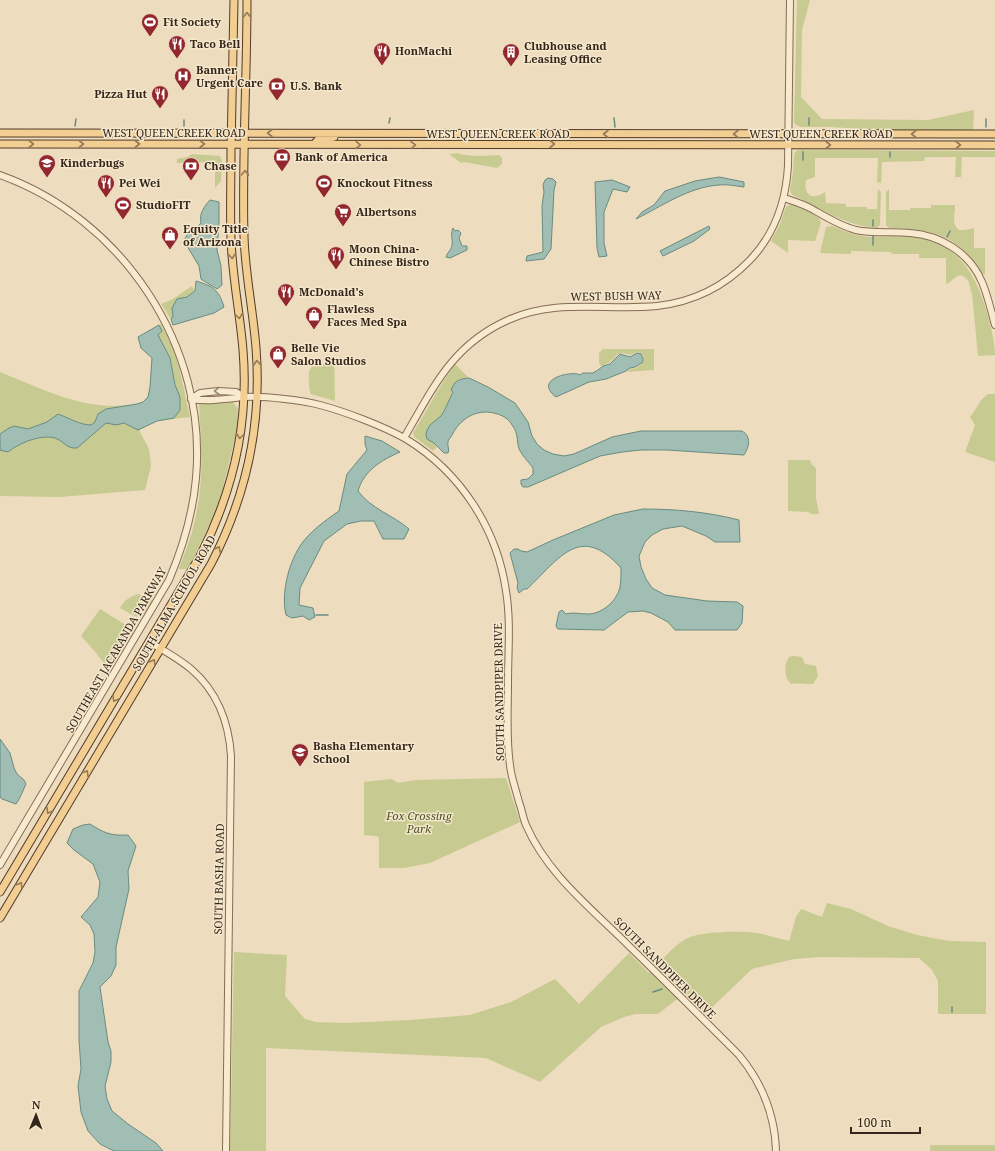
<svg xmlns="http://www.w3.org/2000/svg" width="995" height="1151" font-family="'Noto Serif',serif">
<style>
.green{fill:#c7cb91}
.water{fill:#a1beb4;stroke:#688b81}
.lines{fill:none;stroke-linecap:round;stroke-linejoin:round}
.stream{stroke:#688b81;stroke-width:1.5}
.minor-casing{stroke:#856c56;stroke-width:8}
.major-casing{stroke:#523b2b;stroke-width:9}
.minor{stroke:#f8eacf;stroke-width:6}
.major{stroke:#f2ce93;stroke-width:7}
.oneway{stroke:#937a57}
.oneway2{stroke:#968875}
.labels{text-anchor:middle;stroke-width:3;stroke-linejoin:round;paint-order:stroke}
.poi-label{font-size:11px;font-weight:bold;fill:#34261b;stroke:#f5e7cc;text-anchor:start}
.street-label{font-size:11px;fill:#34261b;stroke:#f5e7cc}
.park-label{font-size:11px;font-style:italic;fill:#475022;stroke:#f5e7cc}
</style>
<rect width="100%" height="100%" fill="#eddcbd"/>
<path class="green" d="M797,0h13l-8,30 -1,67 21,22 106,1 46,-10 -1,20h-97l-45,-3h-30l-5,-2 -2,-3z
M798,150l197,1v6h-33l-1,20h-6l1,-20h-31l-1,4 -42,1 -1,21 -4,-1 1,-24h-63v19l-9,3c-2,7 1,18 10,16 3,0 7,-3 9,-4l1,11 20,1v3h21v2h10l1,-20 3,3 -1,33 -3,3c-32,-2 -56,-20 -85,-33l-2,-5 3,-18 1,-16 1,-4z
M457,153c12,4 29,3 42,2l3,3v6l-5,4 -33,-6 -3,1 -12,-9z
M192,154l28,2 2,5 -1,20 -6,7v-26l-38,1v-4l10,-2z
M889,189v21h21v-2h21v-3h24c0,10 -4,18 4,25h6l9,-2v20h11v27l-3,-2c-24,-38 -51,-44 -93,-45l-3,-3v-33z
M791,204l14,6 14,8 2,5 -6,18 -27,-1v13l-17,-12 9,-17 6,-17z
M832,226c12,5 25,10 38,11 17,0 33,-2 49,1 43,8 58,40 69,78 3,13 7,25 7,39l-17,1 -6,-63c-4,-10 -1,-14 -12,-18 -6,2 -8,7 -14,9v-26h-27v-4h-27l-1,-2 -40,-1v3l-31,-1 6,-26z
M192,286l3,5 -23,17 1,8 -2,3 -10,-15 12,-5z
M161,324l11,22 7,21 11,50 -33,4 -18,9 10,19 2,17 -6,24 -86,7 -59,-1v-124c40,16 84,39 128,33 7,-1 16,-1 19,-7 5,-9 4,-30 5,-40l-11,-10 -3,-11z
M603,349h51v21l-27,2 4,-3 5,-1 8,-6v-5l-3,-4 -4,-1 -7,3 -7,-2 -5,1 -8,8 -9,4 -2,-3v-10z
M334,356l1,45 -24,-7c-2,-4 -2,-8 -2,-13 -2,-17 7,-17 21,-18z
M455,364l14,14 -10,1 -18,37 -11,9 1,17 3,1 3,4 -4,4 -19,-14 -1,-4 31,-53z
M988,394h7v68l-30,-10 10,-27 -5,-8c7,-8 9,-17 18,-23z
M233,402l5,7 -1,20 -18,76 -31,64h-9c7,-19 15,-39 18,-59 7,-35 4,-70 2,-106z
M788,460h22l2,5 4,3v30l3,16h-8l-3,-2 -20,-1z
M139,594l6,4h5l2,3c-12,21 -12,18 -32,7 4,-8 11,-12 19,-14z
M100,609l29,18 4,6 -12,17 -3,-1 -11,18 -11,-14 -15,-17z
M793,656l9,1 3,7 11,2 2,10 -5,8c-8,0 -14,-1 -22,0 -7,-6 -7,-20 -2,-27z
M506,778l14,44 -90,41 -26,5h-25v-30l-2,-2 -13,-1v-53l28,-3 6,4 17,-3z
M827,903l24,6 37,17 29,9 32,6 37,1v72h-48v-33l-6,-11 -13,-12 -98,-1 -27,2 -39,9 -3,1 -47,45 -14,-14h-15l-18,14h-22l-12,3 -23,10 -61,55 -54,-24 -220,-10v103h-36l4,-199 53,3 -2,41 20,23 11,3 30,1 64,-3 60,-5 41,-13 44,-23 24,25 50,-51 20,20c12,-11 25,-29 39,-35 14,-7 59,-8 74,-4 9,2 18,5 27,7l7,-24 5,-8 21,8z
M930,1145h65v6h-65z"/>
<path class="water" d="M719,177l25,5v5c-8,-1 -17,-3 -25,-2 -30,2 -57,21 -83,34l6,-7 12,-7 11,-14 30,-10z
M548,178l5,1 3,3 -2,8 -3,59 -7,10 -18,2 1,-5 16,-4 -1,-46 2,-14 -1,-7 2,-5z
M612,180l18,7 -3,5 -14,-3 -9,23v31l3,13 -8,1 -2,-9 -2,-66z
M210,200l9,2v22l-2,26 4,16 1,19 -5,4 -16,-10 -2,-13 -15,-25c3,-10 11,-11 17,-18 -2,-10 3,-16 9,-23z
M709,226l1,3 -16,12 -31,15 -3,-5z
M453,228l2,3 3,-1 3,3 -2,5 3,8h5v4l-17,8 -4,-1c1,-4 6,-8 6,-12 1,-7 -2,-9 1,-17z
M196,281c17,5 23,9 28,26l-10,6 -41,12 -2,-6 2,-3 -1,-8 5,-9 10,-2 8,-6z
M159,325l3,6 -4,4 12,23 5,27 5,12v13l-6,8 -17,3 -19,9 -14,-7 -8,2 -10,-2 -29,25c-11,1 -13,-7 -22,-10 -14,-4 -36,5 -47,14l-8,-2v-16l9,-6 5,-2 14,3 19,-7 11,-8c11,4 22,11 33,11l4,-3 3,-8 8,-5 31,-5 6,-2 5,-5 2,-10 2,-29 -11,-10 -3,-11z
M637,353l4,1 2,4v4l-8,5 -5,1 -4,3 -20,8 -17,3 -33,15c-24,-18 17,-27 24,-22l3,-2h10l5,-3 5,-4 7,-2 10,-10 10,3z
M469,378l19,9 27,16 13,19 4,14 5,8 7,6 9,4 11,2 10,-2 38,-17 29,-6h101c10,6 7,16 2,24l-77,-5h-26l-19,2 -22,4 -72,31h-5l-2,-3v-4l7,-1 5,-5v-6c-4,-6 -14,-15 -15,-23 -1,-8 -1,-14 -6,-20 -4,-7 -10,-10 -18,-12 -18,-4 -32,5 -41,20 -1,3 -4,6 -5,8 -1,5 2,8 0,12h-4l-10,-10 -7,-4 -1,-4 1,-5 3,-5 11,-9 3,-5 9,-19 -2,-2c4,-10 8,-11 18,-12z
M365,436l17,5 18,11c-18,8 -36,18 -42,39 13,18 35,24 51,38l-5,10h-21l-9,-18h-13l-14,3 -23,17 -24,47 -1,17 14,3 2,9 -6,3 -6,-4 -11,2 -6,-3c-5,-21 2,-50 14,-69 9,-14 26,-26 39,-35l8,-37 20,-24 -2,-6z
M643,509c33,0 65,3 96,11l1,22h-25l-9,-6 -24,-10 -19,3 -11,6 -7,7 -6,14 2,11 5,12 6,9 13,7 42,6 30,1 6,4 -1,17 -5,7h-62l-7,-8 -17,-9 -8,-2 -15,1 -24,18 -46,-1 -2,-3 3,-14 3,-2 4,4c8,-2 14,0 22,0 14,0 29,-13 32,-27 1,-6 1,-13 1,-19 -41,-46 -62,-9 -94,21h-3l-5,4 -2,-5 1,-5 -8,-30 4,-4h4l3,2 6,1 26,-12 61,-25z
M0,739l10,14 4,15 3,6 7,6 2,4c-3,6 -6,15 -10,20l-14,-5 -2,-2z
M90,824c14,9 21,12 38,11l8,11 -8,25 1,18 -13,58v18l-5,11 -11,11 8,55 3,9v11l-6,24 2,13 5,12 16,13 28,19 7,8h-49l-14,-7 -12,-13 -7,-19 -3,-26 3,-17 -2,-29v-49l14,-28 2,-11 -1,-18 -4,-9 -9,-8 17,-20 2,-15 -7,-18 -19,-14 -7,-7 6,-14 10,-4z"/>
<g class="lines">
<path class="stream" d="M614,118l1,9
M809,118v7
M389,123l1,-5
M75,126l1,-7
M184,126v-6
M986,127v-8
M803,152v8
M890,152v5
M873,226v-6
M947,237l3,-6
M873,245v-9
M316,615h12
M653,992l9,-3
M952,1012v-5"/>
<g class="minor-casing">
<path id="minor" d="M0,175c123,44 208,172 196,303 -3,35 -13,69 -27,102l-169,285
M784,198c9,3 19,6 28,11 14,8 28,17 44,21 17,4 36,1 54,3 30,2 60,20 72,49 6,14 9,29 13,43
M191,399c16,3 36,0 53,-2 20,-1 57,3 76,8 26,7 63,21 86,34 54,33 91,89 100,152 5,30 2,61 2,92 0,27 -2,55 2,82 1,12 6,25 9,37 3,8 4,16 7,23 21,49 66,84 103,121 37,36 73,72 110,109 23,28 36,59 37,96
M191,399l9,-6 18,-2 18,1 8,5
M404,438c29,-50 48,-93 104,-118 48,-22 98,-9 149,-14 36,-4 68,-20 93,-46 24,-25 36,-59 38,-94l2,-166
M149,642c14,8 29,16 42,27 26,22 38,54 40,87l-5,395"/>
</g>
<g class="major-casing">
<path id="major" d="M0,133l995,1
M0,144l995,1
M315,144c3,-8 12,-6 19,-7
M0,892l200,-336c33,-64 49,-134 43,-206 -3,-37 -11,-74 -12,-112 -1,-29 0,-58 0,-87 1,-50 2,-101 3,-151
M0,918l211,-354c35,-67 51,-141 45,-216 -3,-38 -11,-75 -12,-112 -2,-78 3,-157 3,-236"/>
</g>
<use href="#minor" class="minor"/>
<use href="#major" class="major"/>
</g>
<defs><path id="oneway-chevron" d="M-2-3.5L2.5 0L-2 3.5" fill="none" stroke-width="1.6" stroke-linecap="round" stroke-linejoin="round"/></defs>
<g class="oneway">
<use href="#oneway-chevron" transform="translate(247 15) rotate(-89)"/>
<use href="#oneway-chevron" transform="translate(270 133) rotate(180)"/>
<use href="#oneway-chevron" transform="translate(606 134) rotate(-180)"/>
<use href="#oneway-chevron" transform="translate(736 134) rotate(-180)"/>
<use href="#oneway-chevron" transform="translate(914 134) rotate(-180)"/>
<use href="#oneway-chevron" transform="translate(31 144)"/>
<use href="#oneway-chevron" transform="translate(81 144)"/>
<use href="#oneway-chevron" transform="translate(137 144)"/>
<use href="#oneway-chevron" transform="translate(202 144)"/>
<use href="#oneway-chevron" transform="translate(552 144)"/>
<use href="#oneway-chevron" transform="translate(358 145) rotate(1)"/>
<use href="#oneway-chevron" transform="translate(413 145) rotate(-1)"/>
<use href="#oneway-chevron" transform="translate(828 145)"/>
<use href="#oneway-chevron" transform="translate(958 145)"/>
<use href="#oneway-chevron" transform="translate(245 173) rotate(-89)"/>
<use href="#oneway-chevron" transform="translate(232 256) rotate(84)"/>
<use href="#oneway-chevron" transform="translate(239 316) rotate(83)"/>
<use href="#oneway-chevron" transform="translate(257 363) rotate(-93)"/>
<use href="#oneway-chevron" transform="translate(240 436) rotate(97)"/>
<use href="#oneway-chevron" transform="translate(218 549) rotate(-64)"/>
<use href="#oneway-chevron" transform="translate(153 662) rotate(-59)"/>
<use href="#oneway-chevron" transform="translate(115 699) rotate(121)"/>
<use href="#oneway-chevron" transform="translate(86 773) rotate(-59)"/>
<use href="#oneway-chevron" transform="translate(49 811) rotate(121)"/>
<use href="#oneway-chevron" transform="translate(20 885) rotate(-59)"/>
</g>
<use class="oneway2" href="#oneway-chevron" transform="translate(217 391) rotate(177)"/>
<defs>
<g id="stadium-pin" transform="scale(0.9)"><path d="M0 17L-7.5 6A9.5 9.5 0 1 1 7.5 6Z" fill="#93272e" stroke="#f5e7cc"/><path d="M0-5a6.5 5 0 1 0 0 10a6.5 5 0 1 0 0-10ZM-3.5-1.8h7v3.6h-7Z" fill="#fff"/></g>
<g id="restaurant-pin" transform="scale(0.9)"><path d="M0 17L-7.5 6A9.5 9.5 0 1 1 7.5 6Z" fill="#93272e" stroke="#f5e7cc"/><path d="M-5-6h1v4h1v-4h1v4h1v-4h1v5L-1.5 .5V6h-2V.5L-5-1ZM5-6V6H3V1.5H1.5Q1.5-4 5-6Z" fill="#fff"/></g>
<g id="building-pin" transform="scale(0.9)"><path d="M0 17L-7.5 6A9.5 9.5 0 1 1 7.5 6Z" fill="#93272e" stroke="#f5e7cc"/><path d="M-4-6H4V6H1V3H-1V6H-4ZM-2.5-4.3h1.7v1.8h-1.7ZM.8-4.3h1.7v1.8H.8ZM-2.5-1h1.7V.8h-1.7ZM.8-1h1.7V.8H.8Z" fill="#fff"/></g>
<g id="hospital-pin" transform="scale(0.9)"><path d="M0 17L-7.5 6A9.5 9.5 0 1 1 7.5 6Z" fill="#93272e" stroke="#f5e7cc"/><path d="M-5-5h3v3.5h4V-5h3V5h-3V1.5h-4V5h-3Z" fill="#fff"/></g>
<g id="bank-pin" transform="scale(0.9)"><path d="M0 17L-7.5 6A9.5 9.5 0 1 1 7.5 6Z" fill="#93272e" stroke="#f5e7cc"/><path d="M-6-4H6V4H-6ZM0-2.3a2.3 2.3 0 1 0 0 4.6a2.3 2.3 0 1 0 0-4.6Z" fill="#fff"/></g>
<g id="school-pin" transform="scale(0.9)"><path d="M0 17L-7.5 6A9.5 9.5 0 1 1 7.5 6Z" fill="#93272e" stroke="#f5e7cc"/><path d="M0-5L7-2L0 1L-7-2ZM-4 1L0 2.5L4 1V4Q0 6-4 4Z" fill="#fff"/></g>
<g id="supermarket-pin" transform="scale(0.9)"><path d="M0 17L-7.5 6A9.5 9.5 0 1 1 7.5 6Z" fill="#93272e" stroke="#f5e7cc"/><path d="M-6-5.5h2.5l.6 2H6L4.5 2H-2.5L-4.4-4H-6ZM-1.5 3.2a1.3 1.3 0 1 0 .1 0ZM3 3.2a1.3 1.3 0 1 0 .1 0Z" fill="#fff"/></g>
<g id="shop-pin" transform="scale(0.9)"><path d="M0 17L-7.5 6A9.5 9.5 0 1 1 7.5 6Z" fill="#93272e" stroke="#f5e7cc"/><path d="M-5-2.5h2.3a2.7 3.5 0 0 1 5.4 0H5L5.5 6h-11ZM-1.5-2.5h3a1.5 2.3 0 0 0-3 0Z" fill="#fff"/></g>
</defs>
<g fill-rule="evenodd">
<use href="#stadium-pin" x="150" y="22"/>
<use href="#restaurant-pin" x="177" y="44"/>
<use href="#restaurant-pin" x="382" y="51"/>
<use href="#building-pin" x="511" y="52"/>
<use href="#hospital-pin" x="183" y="76"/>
<use href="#bank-pin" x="277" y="86"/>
<use href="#restaurant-pin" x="160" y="94"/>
<use href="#bank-pin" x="282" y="157"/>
<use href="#school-pin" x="47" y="163"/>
<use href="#bank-pin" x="191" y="166"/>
<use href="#restaurant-pin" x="106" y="183"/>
<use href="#stadium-pin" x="324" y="183"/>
<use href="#stadium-pin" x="123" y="205"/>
<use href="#supermarket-pin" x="343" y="212"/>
<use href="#shop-pin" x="170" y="235"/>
<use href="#restaurant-pin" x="336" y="255"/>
<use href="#restaurant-pin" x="286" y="292"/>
<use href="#shop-pin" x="314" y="315"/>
<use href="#shop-pin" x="278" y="354"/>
<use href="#school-pin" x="300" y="752"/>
</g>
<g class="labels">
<g class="poi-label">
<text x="163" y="26">Fit Society</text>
<text x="190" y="48">Taco Bell</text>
<text x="524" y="50">Clubhouse and<tspan x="524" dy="13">Leasing Office</tspan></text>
<text x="395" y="55">HonMachi</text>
<text x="196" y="74">Banner<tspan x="196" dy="13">Urgent Care</tspan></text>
<text x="290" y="90">U.S. Bank</text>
<text x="147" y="98" text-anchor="end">Pizza Hut</text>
<text x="295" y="161">Bank of America</text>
<text x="60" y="167">Kinderbugs</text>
<text x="204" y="170">Chase</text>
<text x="119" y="187">Pei Wei</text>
<text x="337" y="187">Knockout Fitness</text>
<text x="136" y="209">StudioFIT</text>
<text x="356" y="216">Albertsons</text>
<text x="183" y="233">Equity Title<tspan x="183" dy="13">of Arizona</tspan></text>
<text x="349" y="253">Moon China-<tspan x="349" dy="13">Chinese Bistro</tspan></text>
<text x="299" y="296">McDonald's</text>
<text x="327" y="313">Flawless<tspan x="327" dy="13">Faces Med Spa</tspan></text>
<text x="291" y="352">Belle Vie<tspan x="291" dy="13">Salon Studios</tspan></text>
<text x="313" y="750">Basha Elementary<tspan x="313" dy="13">School</tspan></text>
</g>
<g class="street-label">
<text x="174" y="137">WEST QUEEN CREEK ROAD</text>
<text x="498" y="138">WEST QUEEN CREEK ROAD</text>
<text x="821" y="138">WEST QUEEN CREEK ROAD</text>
<text transform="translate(616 296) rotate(-1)" y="4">WEST BUSH WAY</text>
<text transform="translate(174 603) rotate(-60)" y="4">SOUTH ALMA SCHOOL ROAD</text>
<text transform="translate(116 650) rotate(-60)" y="4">SOUTHEAST JACARANDA PARKWAY</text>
<text transform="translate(499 692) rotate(-91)" y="4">SOUTH SANDPIPER DRIVE</text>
<text transform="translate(219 879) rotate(-89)" y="4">SOUTH BASHA ROAD</text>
<text transform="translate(665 968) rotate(45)" y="4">SOUTH SANDPIPER DRIVE</text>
</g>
<g class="park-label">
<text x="419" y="820">Fox Crossing<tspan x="419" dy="13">Park</tspan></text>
</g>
</g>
<g transform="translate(36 1115) rotate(1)" stroke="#f5e7cc" stroke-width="3" paint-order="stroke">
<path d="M0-3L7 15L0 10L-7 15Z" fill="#34261b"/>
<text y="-6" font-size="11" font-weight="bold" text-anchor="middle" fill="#34261b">N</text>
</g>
<path d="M851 1127v6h69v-6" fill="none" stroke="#34261b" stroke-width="2"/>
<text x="857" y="1127" font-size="12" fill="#34261b" stroke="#f5e7cc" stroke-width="3" paint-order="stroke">100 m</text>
</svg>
